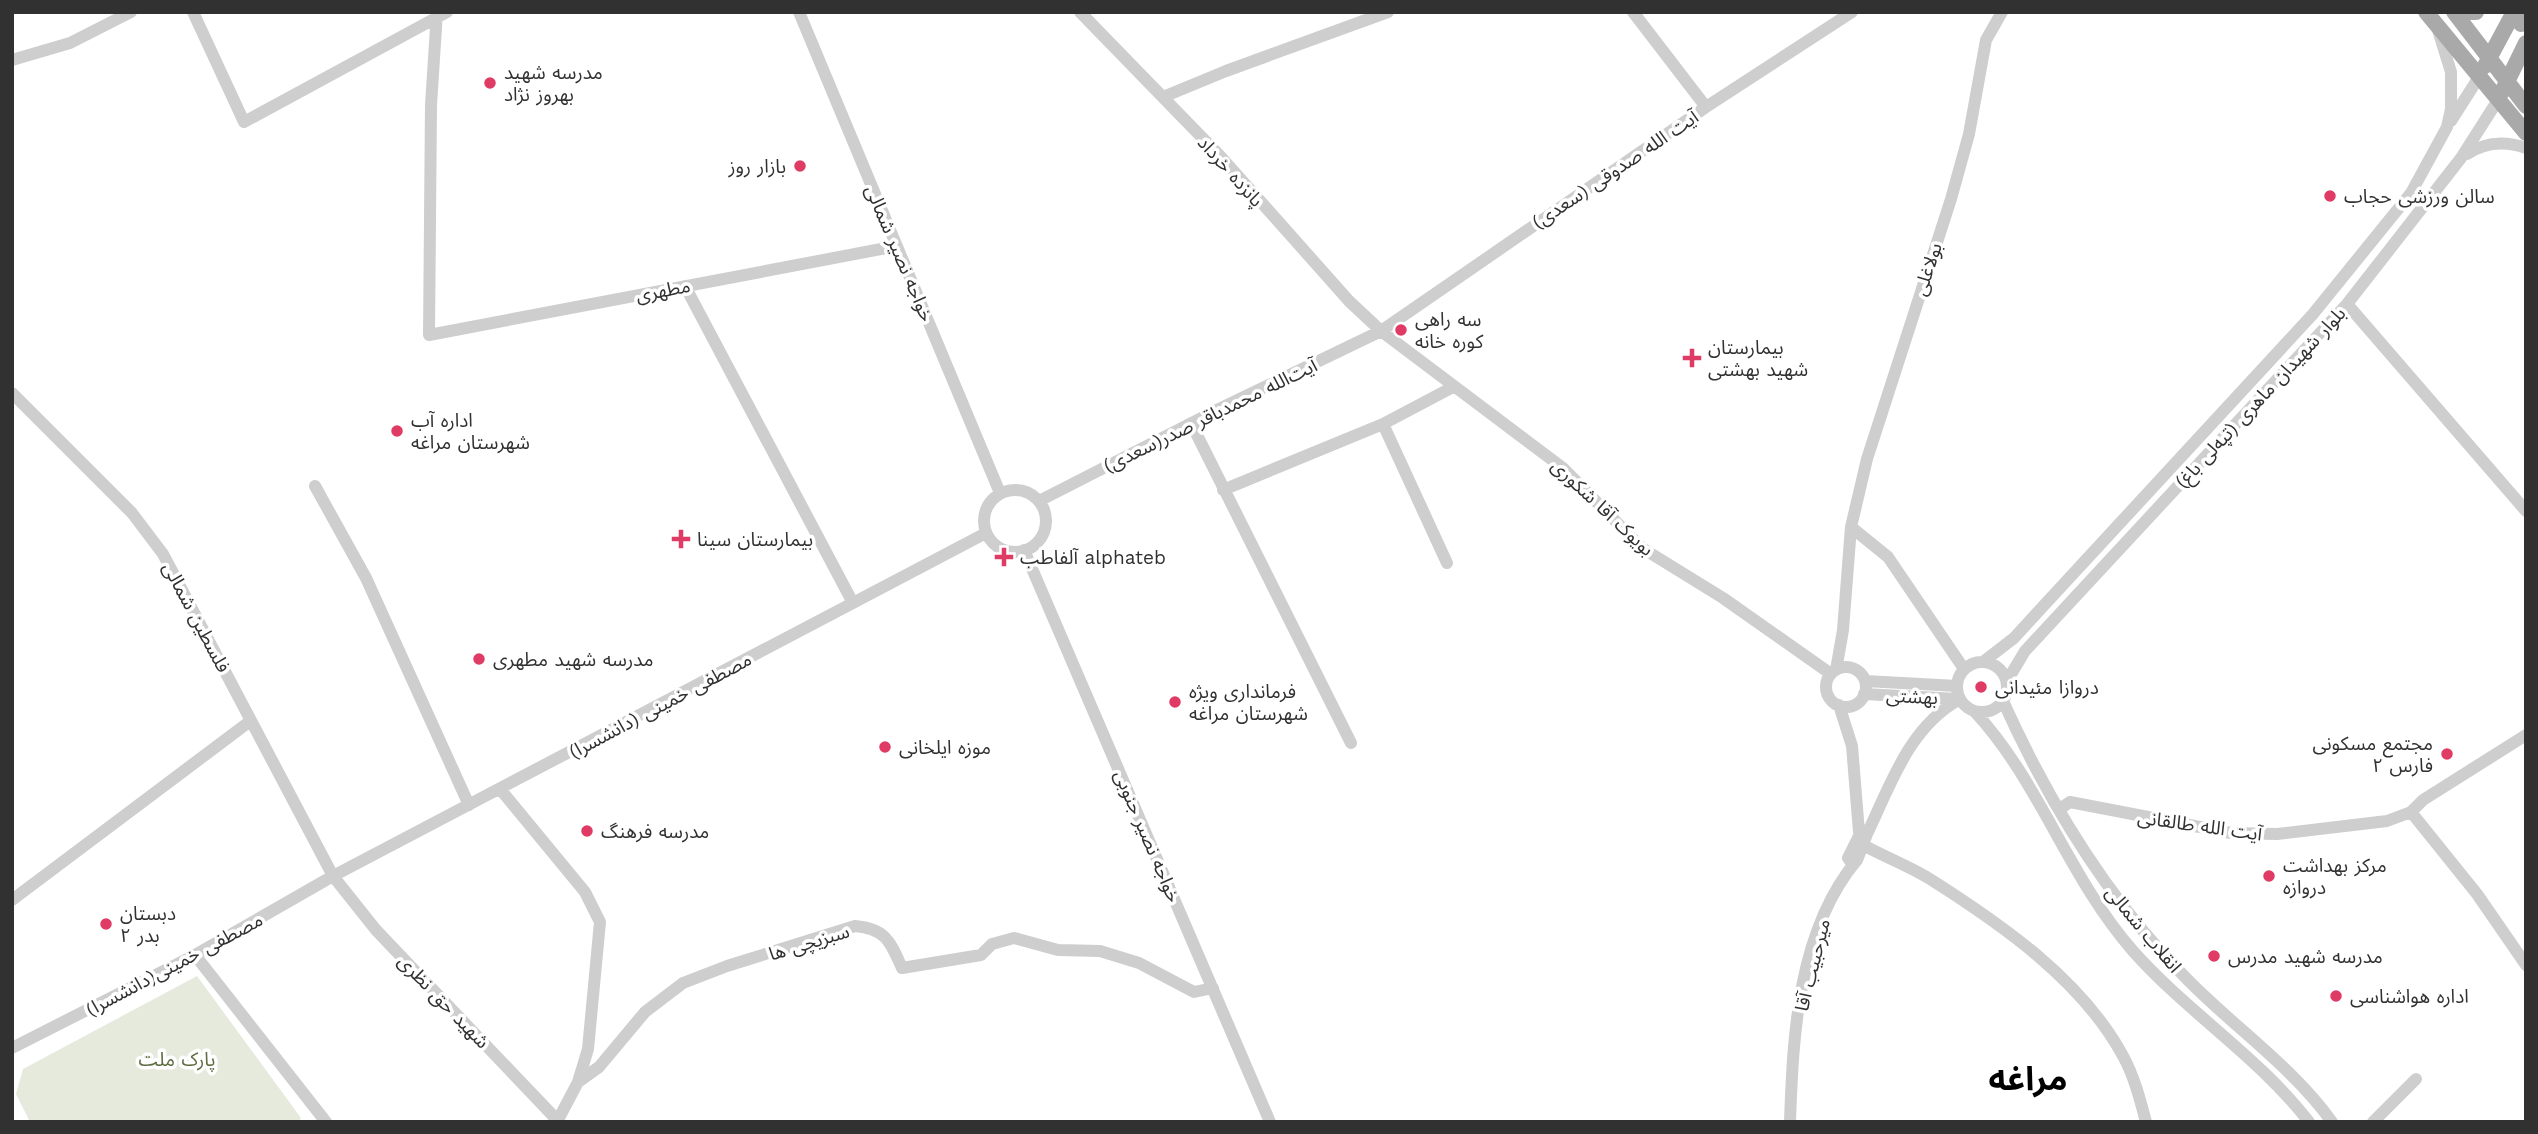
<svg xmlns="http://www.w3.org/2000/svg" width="2538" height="1134" font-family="'Work Sans','Noto Sans Arabic',sans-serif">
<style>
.green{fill:#e6eadd}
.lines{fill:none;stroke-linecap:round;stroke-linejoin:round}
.minor{stroke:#cecece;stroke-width:12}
.major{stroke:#a9a9a9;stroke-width:16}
.poi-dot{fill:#e03b64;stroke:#fff;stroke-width:2.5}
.labels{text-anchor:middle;stroke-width:7;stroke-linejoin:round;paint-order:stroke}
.poi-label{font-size:19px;fill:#313131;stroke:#fff;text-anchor:start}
.street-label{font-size:19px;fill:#313131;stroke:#fff}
.park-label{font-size:19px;fill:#5c6c3f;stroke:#fff}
.town-label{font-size:33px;font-weight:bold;fill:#000;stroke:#fff}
</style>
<rect width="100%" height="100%" fill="#fff"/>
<path class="green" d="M197,976l104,142 -2,4h-269l-14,-28 7,-25z"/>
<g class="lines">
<path class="minor" d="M193,12l51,110 203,-110
M437,12l-6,93 -2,230 468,-89
M799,12l201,481
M1080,12l141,145 128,144 32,30 182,137 79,80 81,50 108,76
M1633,12l73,95
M12,60l58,-17 61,-31
M1163,97l63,-26 162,-59
M2451,121l28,-44
M2467,154c18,-12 39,-13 59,-6
M685,286l168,317
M2347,304l179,207
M12,393l120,120 31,41 170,322 43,54 183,192
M1191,423l160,320
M1383,424l64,139
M315,486l51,92 103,227
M1223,490l160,-66 70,-37
M984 521a31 31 0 1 1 62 0a31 31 0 1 1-62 0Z
M1039,501l176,-90 166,-80 325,-224 146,-95
M1851,527l37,30 76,112
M1024,550l246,572
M1957 687a25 25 0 1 1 50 0a25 25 0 1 1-50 0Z
M1983,662l31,-24 22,-24 277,-300 98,-121 36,-66 4,-18v-37l-13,-42
M1826 687a20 20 0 1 1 40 0a20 20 0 1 1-40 0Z
M1836,670l7,-40 8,-103 16,-68 84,-260 18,-65 17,-94 16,-28
M1865,681l92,5
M2007,681l18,-30 322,-347 114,-146 37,-58
M1864,694l94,5
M2003,701c45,100 104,197 181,275 47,49 108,90 148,146
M1839,705l13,41 7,86
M1975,712c65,70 93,165 158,239 54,61 126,106 176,171
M500,789l85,103 15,30 -12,127 -10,33 -20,38
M2061,808l9,-6 161,31 46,1 110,-13 24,-9 12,-12 103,-65
M2411,812l66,82 49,71
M1862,830l5,4 -10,26 -7,1 -2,-3z
M1867,834c24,-50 42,-107 93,-135
M1863,845c22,12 46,21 67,34 71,45 152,101 193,177 11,20 17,43 23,66
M12,900l237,-178
M195,955l131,167
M12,1048l183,-93 138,-79 653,-343
M578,1082l21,-15 46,-55 38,-29 44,-17 128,-40c31,3 35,15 47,42l79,-13 11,-11 22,-6 44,12 42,1 39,12 55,29 19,-4
M1790,1122c3,-88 8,-192 67,-262
M2373,1122l43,-43"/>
<path class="major" d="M2426,12l100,121
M2454,12l72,94
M2469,12h7
M2516,12l5,12 5,-1
M2485,66l29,-54
M2502,92l24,-49"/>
</g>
<g class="poi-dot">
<circle cx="490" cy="83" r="7"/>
<circle cx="800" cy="166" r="7"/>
<circle cx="2330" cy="196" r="7"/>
<circle cx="1401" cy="330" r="7"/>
<path d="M1688.5 347.5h7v7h7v7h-7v7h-7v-7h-7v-7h7z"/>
<circle cx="397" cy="431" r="7"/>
<path d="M677.5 528.5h7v7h7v7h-7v7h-7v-7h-7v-7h7z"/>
<path d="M1000.5 546.5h7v7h7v7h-7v7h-7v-7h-7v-7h7z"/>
<circle cx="479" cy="659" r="7"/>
<circle cx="1981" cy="687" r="7"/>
<circle cx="1175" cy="702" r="7"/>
<circle cx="885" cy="747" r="7"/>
<circle cx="2447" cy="754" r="7"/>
<circle cx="587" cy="831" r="7"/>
<circle cx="2269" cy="876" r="7"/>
<circle cx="106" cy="924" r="7"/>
<circle cx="2214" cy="956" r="7"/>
<circle cx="2336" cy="996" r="7"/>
</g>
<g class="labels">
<g class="poi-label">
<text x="504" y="79">مدرسه شهید<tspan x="504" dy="22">بهروز نژاد</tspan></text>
<text x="786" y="173" text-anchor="end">بازار روز</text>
<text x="2344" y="203">سالن ورزشی حجاب</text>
<text x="1415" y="326">سه راهی<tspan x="1415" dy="22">کوره خانه</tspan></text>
<text x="1708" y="354">بیمارستان<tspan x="1708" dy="22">شهید بهشتی</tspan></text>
<text x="411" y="427">اداره آب<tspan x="411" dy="22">شهرستان مراغه</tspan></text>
<text x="697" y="546">بیمارستان سینا</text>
<text x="1020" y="564">آلفاطب alphateb</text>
<text x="493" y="666">مدرسه شهید مطهری</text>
<text x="1995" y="694">دروازا مئیدانی</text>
<text x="1189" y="698">فرمانداری ویژه<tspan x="1189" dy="22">شهرستان مراغه</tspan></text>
<text x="2433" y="750" text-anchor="end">مجتمع مسکونی<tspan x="2433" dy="22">فارس ۲</tspan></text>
<text x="899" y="754">موزه ایلخانی</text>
<text x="601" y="838">مدرسه فرهنگ</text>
<text x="2283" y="872">مرکز بهداشت<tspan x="2283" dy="22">دروازه</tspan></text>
<text x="120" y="920">دبستان<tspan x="120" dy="22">بدر ۲</tspan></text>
<text x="2228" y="963">مدرسه شهید مدرس</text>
<text x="2350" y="1003">اداره هواشناسی</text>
</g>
<g class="street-label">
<text transform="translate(1615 169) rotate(-34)" y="7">آیت الله صدوقی (سعدی)</text>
<text transform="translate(1231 171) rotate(48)" y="7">پانزده خرداد</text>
<text transform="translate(900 253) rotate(67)" y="7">خواجه نصیر شمالی</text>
<text transform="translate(1927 269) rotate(-72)" y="7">بولاغلی</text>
<text transform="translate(663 290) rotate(-11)" y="7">مطهری</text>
<text transform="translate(2260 397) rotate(-47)" y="7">بلوار شهیدان ماهری (تپه‌لی باغ)</text>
<text transform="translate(1210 415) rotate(-26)" y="7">آیت‌الله محمدباقر صدر(سعدی)</text>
<text transform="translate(1603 507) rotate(43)" y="7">بویوک آقا شکوری</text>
<text transform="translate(197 617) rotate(62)" y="7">فلسطین شمالی</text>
<text transform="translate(1912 696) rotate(3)" y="7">بهشتی</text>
<text transform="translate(660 705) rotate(-28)" y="7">مصطفی خمینی (دانشسرا)</text>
<text transform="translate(2200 825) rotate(8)" y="7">آیت الله طالقانی</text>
<text transform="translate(1148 836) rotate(67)" y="7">خواجه نصیر جنوبی</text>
<text transform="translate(2144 929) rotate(50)" y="7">انقلاب شمالی</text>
<text transform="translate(809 942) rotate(-17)" y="7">سبزیچی ها</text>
<text transform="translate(174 964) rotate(-28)" y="7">(دانشسرا)مصطفی خمینی</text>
<text transform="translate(1812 965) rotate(-76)" y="7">میرحبیب آقا</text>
<text transform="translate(444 1001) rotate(46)" y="7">شهید حق نظری</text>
</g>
<g class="park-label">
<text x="177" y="1066">پارک ملت</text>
</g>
<g class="town-label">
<text x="2028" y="1090">مراغه</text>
</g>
</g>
<rect width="2538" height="1134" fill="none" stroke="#313131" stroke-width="28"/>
</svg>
